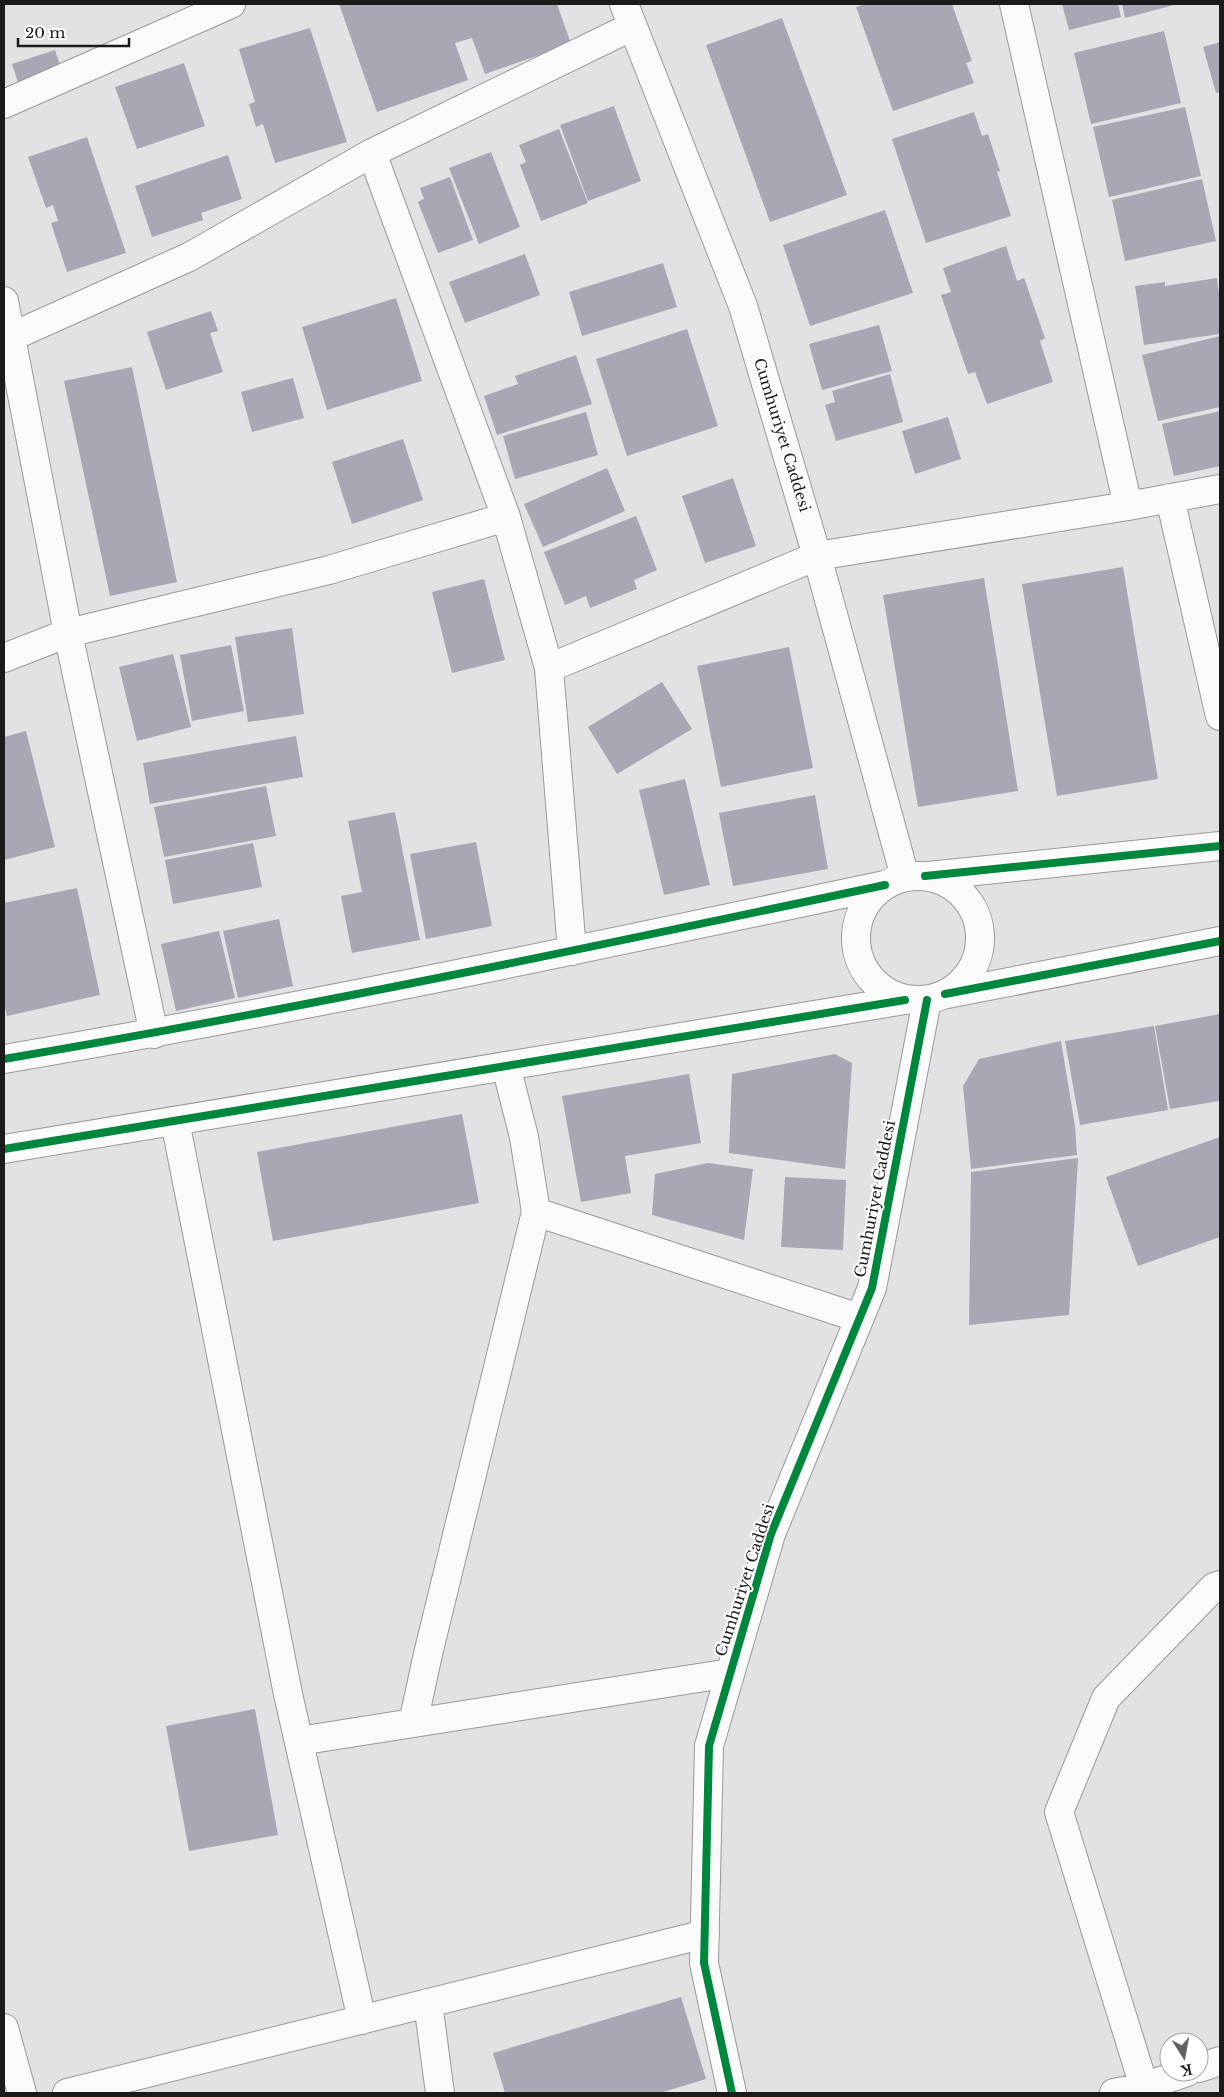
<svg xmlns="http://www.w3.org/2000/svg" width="1224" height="2097" font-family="'Libre Baskerville',serif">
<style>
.building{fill:#aba6b3}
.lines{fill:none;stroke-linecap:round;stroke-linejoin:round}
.minor-casing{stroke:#99999a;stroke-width:30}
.tertiary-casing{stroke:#99999a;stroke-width:30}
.secondary-casing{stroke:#99999a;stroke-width:30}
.minor{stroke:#fbfafb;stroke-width:28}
.tertiary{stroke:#fbfafb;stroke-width:28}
.secondary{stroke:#fbfafb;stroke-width:28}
.cycleway-casing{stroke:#fff;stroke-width:11}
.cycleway{stroke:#00873e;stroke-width:8}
.labels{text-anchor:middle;stroke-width:4;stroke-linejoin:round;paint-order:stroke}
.street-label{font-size:15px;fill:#1c1b1c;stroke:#fff}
</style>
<rect width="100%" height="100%" fill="#e2e1e3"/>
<path class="building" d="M339,4h218l14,40 -86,30 -13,-36 -17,5 13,37 -91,32z
M866,4h86l20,57 -6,2 8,20 -81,28 -37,-104z
M1062,4h56l3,13 -52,13z
M1122,4h56l-53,14z
M782,18l65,177 -77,27 -64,-177z
M310,28l37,114 -72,21 -12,-39 -7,3 -7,-23 6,-2 -16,-53z
M1164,31l17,72 -90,21 -17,-71z
M1220,42v50l-4,1 -13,-46z
M55,50l7,21 -43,14 -7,-21z
M184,63l21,63 -68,23 -22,-62z
M614,106l27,75 -53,20 -28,-76z
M1185,107l16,69 -92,21 -16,-70z
M974,112l8,24 6,-2 12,37 -3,1 14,44 -85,27 -34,-104z
M559,129l29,74 -47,18 -21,-56 6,-3 -7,-17z
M87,137l39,116 -59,19 -16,-49 7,-2 -5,-16 -7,3 -18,-51z
M491,152l29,75 -41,17 -30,-76z
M228,155l14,44 -41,14 2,7 -51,17 -17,-51z
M450,177l23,63 -35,13 -20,-51 6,-3 -4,-11z
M1202,179l14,62 -91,20 -13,-61z
M885,210l28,83 -103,33 -27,-81z
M1006,246l11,35 7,-3 21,60 -5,3 13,41 -66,22 -12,-32 -7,2 -27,-79 10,-3 -8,-24z
M525,254l15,41 -75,28 -16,-41z
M663,263l14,44 -95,29 -13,-44z
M1217,278l3,23v33l-76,11 -9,-59 30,-4v4z
M396,298l26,83 -95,29 -25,-83z
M211,311l7,20 -8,2 13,39 -57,18 -19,-58z
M879,325l13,46 -70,19 -13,-46z
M687,329l31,97 -91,30 -31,-97z
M1220,336v71l-62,14 -16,-66z
M576,355l16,49 -95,31 -13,-39 34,-12 -3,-8z
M132,367l45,215 -67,14 -46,-215z
M890,374l13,48 -67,19 -11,-36 10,-3 -3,-11z
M293,378l11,40 -52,14 -11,-40z
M1220,411v55l-46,10 -12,-52z
M586,412l12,43 -83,24 -12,-43z
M948,417l13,42 -46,15 -13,-43z
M403,439l20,61 -71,24 -20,-62z
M607,468l18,43 -82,36 -19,-43z
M733,478l23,68 -51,17 -23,-67z
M636,516l21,54 -23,10 3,9 -47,19 -4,-12 -21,9 -21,-53z
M1123,567l35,212 -101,17 -35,-212z
M984,578l34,213 -100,16 -35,-212z
M484,579l21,81 -53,13 -20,-81z
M292,628l12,86 -56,8 -13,-85z
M231,645l13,66 -52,10 -12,-66z
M789,647l24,121 -92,19 -24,-121z
M173,654l18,73 -54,14 -18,-74z
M662,682l30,47 -75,45 -29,-47z
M26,731l29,116 -51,13v-123z
M296,736l7,41 -153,27 -7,-41z
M685,779l25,106 -46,10 -25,-105z
M266,786l10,50 -112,21 -10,-50z
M815,795l13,74 -95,17 -14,-73z
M395,812l25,128 -68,13 -11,-57 21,-4 -14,-71z
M476,842l16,84 -66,13 -16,-85z
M253,843l9,44 -89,17 -8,-44z
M77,888l23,107 -93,21 -3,-13v-100z
M279,919l14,67 -55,12 -15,-67z
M219,931l16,67 -59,13 -15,-67z
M1220,1014v87l-50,8 -15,-83z
M1154,1026l14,84 -88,15 -15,-84z
M1061,1041l14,85 2,29 -106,14 -8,-83 16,-27z
M835,1054l17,9 -7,106 -116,-16 3,-79z
M689,1074l12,69 -76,13 6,37 -50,9 -19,-106z
M462,1114l17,89 -206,38 -16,-89z
M1220,1137v100l-82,29 -32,-89z
M1078,1158l-9,157 -100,10 2,-153z
M708,1163l45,6 -9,71 -92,-25 3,-41z
M785,1177l61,3 -3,70 -62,-3z
M255,1709l23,126 -89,16 -23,-125z
M681,1997l25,82 -46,14h-155l-12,-40z"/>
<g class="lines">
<g class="minor-casing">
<path id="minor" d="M624,4l119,302 74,250 88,321
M1014,4l114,502
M4,104l227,-100
M372,153l134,364 43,151 23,283
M4,301l64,332 86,401
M11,337l178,-80 183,-104 259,-126
M1170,498l50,218
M4,658l64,-25 261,-63 177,-53
M549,668l268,-112 311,-50 92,-17
M175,1121l113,573 74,326
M536,1212l323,106
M413,1723l15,-69 108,-442 -12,-75 -18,-71
M299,1741l431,-68
M428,2003l12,90
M4,2028l18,65
M1199,2068l21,-7
M67,2093l638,-159
M1114,2093l29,-6 44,-15
M1146,2093l-87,-281 47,-114 108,-111 6,-2"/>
</g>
<g class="tertiary-casing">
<path id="tertiary" d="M4,1059c295,-50 588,-112 881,-174
M4,1149l901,-149
M732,2093l-28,-130 5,-217 62,-212 101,-246 55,-288"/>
</g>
<g class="secondary-casing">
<path id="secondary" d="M856 938a62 62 0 1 1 124 0a62 62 0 1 1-124 0Z
M928,876l292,-30
M947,994l273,-53"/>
</g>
<use href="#minor" class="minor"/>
<use href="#tertiary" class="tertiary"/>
<use href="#secondary" class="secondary"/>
<g class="cycleway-casing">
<path id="cycleway" d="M925,876l295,-30
M945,994l275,-53
M4,1059c295,-50 588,-112 881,-174
M4,1149l901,-149
M732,2093l-28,-130 5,-217 62,-212 101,-246 55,-288"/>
</g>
<use href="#cycleway" class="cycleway"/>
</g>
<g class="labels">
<g class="street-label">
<text transform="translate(782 435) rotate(73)" y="5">Cumhuriyet Caddesi</text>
<text transform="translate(875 1199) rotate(-79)" y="5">Cumhuriyet Caddesi</text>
<text transform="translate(745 1580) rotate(-72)" y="5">Cumhuriyet Caddesi</text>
</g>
</g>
<rect width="1224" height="2097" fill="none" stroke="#1c1b1c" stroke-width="10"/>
<g transform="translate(1184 2057) rotate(169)"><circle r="24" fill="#ffffff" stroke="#a4a4a4"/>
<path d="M0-4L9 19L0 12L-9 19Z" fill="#616062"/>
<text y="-8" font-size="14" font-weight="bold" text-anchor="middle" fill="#1c1b1c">K</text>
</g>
<path d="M18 38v8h111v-8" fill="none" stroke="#1c1b1c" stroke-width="2.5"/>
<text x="25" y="38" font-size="15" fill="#1c1b1c" stroke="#ffffff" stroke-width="4" paint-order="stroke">20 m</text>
</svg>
